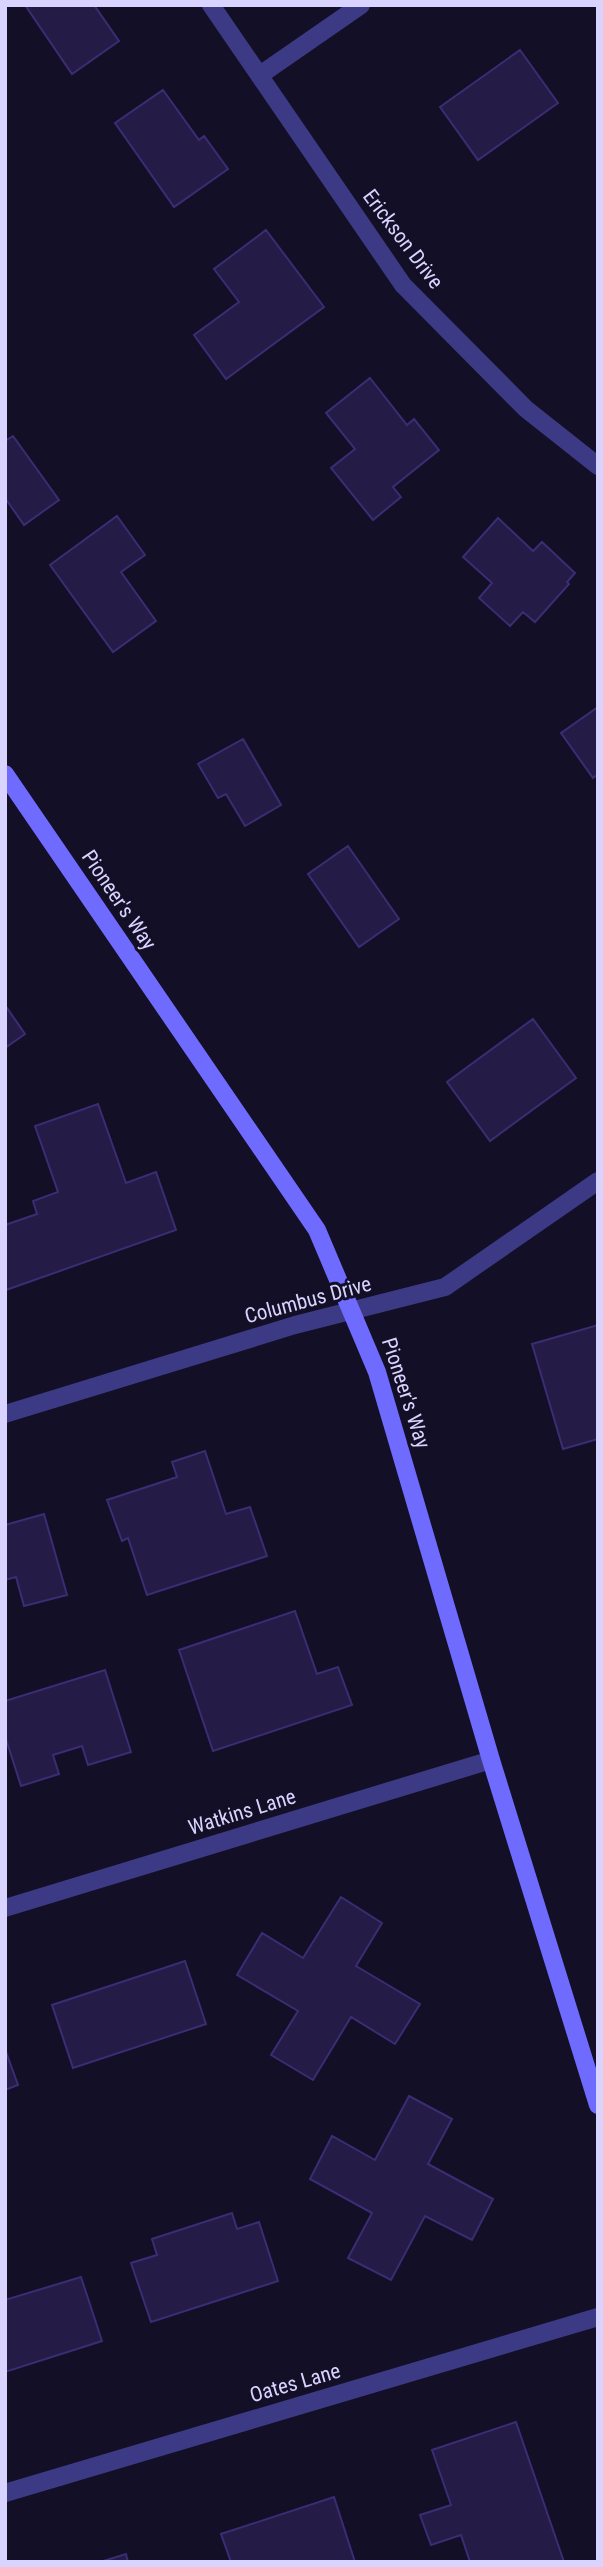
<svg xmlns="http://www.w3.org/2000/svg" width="603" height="2567" font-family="'Roboto Condensed',sans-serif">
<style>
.building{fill:#241b47;stroke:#3b2d73;stroke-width:2}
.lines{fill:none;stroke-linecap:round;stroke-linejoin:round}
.street{stroke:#3d3a85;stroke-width:18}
.secondary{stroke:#6f6bff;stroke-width:18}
.labels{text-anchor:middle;stroke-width:6;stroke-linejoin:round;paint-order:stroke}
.street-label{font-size:21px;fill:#d9d4ff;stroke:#130f26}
</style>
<rect width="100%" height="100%" fill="#130f26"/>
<path class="building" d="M25,5h69l25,36 -47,33z
M520,50l38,53 -80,57 -38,-53z
M163,90l36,50 5,-4 24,33 -54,38 -59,-84z
M266,230l58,77 -98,72 -32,-44 45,-33 -25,-33z
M370,378l37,47 7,-6 25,31 -46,37 8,10 -28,23 -42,-52 24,-19 -29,-36z
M13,436l46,64 -35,25 -19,-27v-57z
M117,516l28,39 -24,17 35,49 -43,31 -63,-87z
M498,518l35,33 9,-9 33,31 -8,9 2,2 -34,38 -12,-10 -13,14 -31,-28 13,-15 -29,-26z
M598,707v67l-5,4 -32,-45z
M243,739l38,66 -36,21 -19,-32 -8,4 -20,-34z
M348,846l51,73 -40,28 -51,-73z
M5,1005l20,29 -20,14z
M533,1019l43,59 -86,63 -43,-59z
M98,1104l28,79 30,-11 20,58 -170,60 -1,-65 32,-11 -4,-13 25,-9 -23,-66z
M598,1325v114l-35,10 -31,-105z
M205,1451l21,63 24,-7 17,49 -120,39 -19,-57 -6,3 -15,-41 70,-23 -5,-15z
M44,1514l23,81 -43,11 -8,-29 -11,3v-55z
M295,1611l22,63 21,-7 14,38 -139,46 -34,-101z
M105,1670l26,82 -43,13 -6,-19 -29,9 6,19 -38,12 -16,-50v-35z
M341,1897l41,26 -26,43 64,38 -25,40 -44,-27 -38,63 -42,-25 27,-44 -61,-36 25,-42 41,25z
M185,1961l21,63 -133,44 -21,-63z
M5,2049l13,36 -13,5z
M409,2096l43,23 -24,45 65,35 -21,41 -47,-24 -34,64 -43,-22 24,-45 -62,-34 22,-43 43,24z
M232,2213l5,16 22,-7 19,59 -127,41 -20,-59 26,-8 -5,-16z
M81,2277l21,64 -97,31v-72z
M516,2422l48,140h-94l-9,-27 -30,10 -11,-30 31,-10 -19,-55z
M334,2497l21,65h-124l-10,-28z
M126,2554l2,8h-28z"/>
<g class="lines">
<path class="street" d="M211,5l192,280 123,124 72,57
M260,75l101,-70
M5,1414l290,-89 150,-38 153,-106
M5,1908l486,-148
M5,2493l593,-176"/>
<path class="secondary" d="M5,774l312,456 60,142 114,388 107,345"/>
</g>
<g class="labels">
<g class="street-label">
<text transform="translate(403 239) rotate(53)" y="7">Erickson Drive</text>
<text transform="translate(119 900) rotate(56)" y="7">Pioneer's Way</text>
<text transform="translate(308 1300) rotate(-15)" y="7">Columbus Drive</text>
<text transform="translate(406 1393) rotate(72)" y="7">Pioneer's Way</text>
<text transform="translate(242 1812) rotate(-17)" y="7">Watkins Lane</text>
<text transform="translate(295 2383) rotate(-16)" y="7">Oates Lane</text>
</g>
</g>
<rect width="603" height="2567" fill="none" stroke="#d9d4ff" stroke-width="14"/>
</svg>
